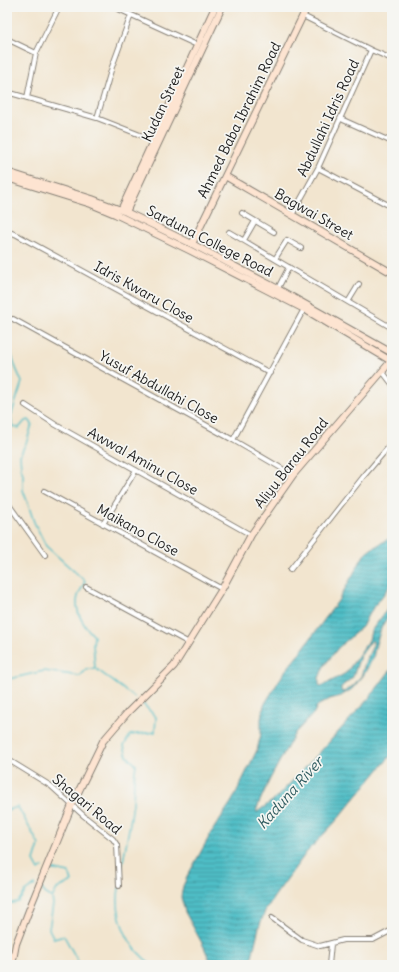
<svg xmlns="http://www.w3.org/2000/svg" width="399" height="972" font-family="Delius,sans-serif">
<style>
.water{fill:url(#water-rules);stroke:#366c71;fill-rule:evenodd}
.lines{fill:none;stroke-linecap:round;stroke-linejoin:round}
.stream{stroke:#4fbdc6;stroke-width:1.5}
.street-casing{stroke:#878076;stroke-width:6}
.secondary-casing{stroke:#878076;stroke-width:8}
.street{stroke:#fff;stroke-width:4}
.secondary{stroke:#fde4d1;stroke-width:6}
.labels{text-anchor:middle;stroke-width:3.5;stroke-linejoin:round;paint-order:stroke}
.street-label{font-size:14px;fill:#1c1c1c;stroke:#f6f6f2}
.water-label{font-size:15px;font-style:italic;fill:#305c60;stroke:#f6f6f2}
</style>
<defs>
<pattern id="water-rules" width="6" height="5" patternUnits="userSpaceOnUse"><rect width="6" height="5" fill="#4fbdc6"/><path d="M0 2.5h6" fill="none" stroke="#4199a0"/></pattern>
</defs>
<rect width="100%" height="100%" fill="#f6f6f2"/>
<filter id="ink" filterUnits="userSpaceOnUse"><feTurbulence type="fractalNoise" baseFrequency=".025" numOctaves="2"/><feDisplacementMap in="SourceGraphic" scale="8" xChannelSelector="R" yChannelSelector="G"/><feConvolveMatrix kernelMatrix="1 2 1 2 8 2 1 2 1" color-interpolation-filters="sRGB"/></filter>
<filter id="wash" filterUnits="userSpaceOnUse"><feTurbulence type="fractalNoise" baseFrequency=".012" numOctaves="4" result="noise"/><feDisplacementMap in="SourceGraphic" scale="16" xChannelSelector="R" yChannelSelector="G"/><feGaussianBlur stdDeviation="0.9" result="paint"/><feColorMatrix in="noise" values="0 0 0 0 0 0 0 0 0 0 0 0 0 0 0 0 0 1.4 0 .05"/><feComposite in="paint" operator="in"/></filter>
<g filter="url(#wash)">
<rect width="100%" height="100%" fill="#f2e5cf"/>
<path class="water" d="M392,537v46l-24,32 -6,12 -24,21 -14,18 -5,12v7l1,1 4,-1 22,-12 23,-33 2,-9 15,-20 6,-13v12l-10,16 -6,18 -3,14 -10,18 -11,13 -11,7 -11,3 -13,7 -3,7 -19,20 -25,46 -11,24 -3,8 1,1 18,-13 44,-46 51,-56 22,-29v86l-55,66 -31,33 -32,44 -9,14 -6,16 -9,38h-38l-9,-20 -18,-33 -4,-15 2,-11 5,-11 26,-47 18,-27 25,-51 4,-16v-15l3,-14 21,-34 14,-17 39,-53 26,-46 7,-6zM372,640l1,1v4l-8,18 -4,13 -7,9 -10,7 -3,-1v-4l12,-10 7,-21z"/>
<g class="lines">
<path class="stream" d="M7,325c1,20 6,39 15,57l-11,34 1,10 7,2 6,-7 4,-1 3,4 -5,17 -7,14 1,14 2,5v16l5,14 6,18 12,24 39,35c-2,5 -5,10 -7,15 -4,15 6,30 16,40l-1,8 2,24 39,29
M7,681l2,-2 35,-8 36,5 6,-6 9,-2
M7,810l11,-3 21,38 -5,16 5,9 4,-3
M50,869l19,4 3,8 -15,8 -5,9 1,6 -4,25 5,10 10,-3 16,29
M120,878c4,-25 10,-50 13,-75 1,-12 0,-25 3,-38l-9,-9 -3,-10 6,-11 25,-3 1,-15 -13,-13
M41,888l5,6 5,3
M119,888c-5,30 9,61 34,77
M7,904l11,-2 8,-11 9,-6"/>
</g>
</g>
<g filter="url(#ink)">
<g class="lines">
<g class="street-casing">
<path id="street" d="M114,7l83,38
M303,16l68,34 21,9
M7,39l29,14
M7,92l90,26 56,22
M27,98l9,-45 23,-46
M97,118l15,-51 19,-52
M341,119l51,23
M318,168l74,39
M242,213l32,19
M292,215l26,-47 53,-118
M7,231l10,4 253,138
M229,232l163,96
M244,240l11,-19
M275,259l12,-19 14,8
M277,290l12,-23
M348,302l11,-18
M13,319l220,121 60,35
M382,371l10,13
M25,405l31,20 195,110
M7,429l1,-1
M233,440l71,-131
M44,491l178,98
M7,502l38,53
M103,524l33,-54
M290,570l73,-93 29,-34
M86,587l103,56
M7,759l44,27 33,30 29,23 4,6 2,41
M272,918l30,22 18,6 23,-6h30l19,-10
M329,965l2,-21"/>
</g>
<g class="secondary-casing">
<path id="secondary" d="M7,172l85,27 34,13 66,32 86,45 114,64
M225,176l167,97
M7,178l84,26 24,10 74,36 115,59 87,52
M121,210l94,-203
M126,212l96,-205
M192,244l115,-237
M12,965l4,-21 15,-39 41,-100 31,-64 25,-29 46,-46 48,-77 29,-54 42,-60 99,-115"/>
</g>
<use href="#street" class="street"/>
<use href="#secondary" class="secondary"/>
</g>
</g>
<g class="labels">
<g class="street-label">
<text transform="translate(163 104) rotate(-65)" y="5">Kudan Street</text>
<text transform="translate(328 118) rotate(-65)" y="5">Abdullahi Idris Road</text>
<text transform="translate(239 120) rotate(-64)" y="5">Ahmed Baba Ibrahim Road</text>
<text transform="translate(314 214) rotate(30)" y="5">Bagwai Street</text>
<text transform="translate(210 241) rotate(27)" y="5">Sarduna College Road</text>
<text transform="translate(144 292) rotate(29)" y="5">Idris Kwaru Close</text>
<text transform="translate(159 387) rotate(29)" y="5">Yusuf Abdullahi Close</text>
<text transform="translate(143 461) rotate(29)" y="5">Awwal Aminu Close</text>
<text transform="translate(291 463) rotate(-52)" y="5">Aliyu Barau Road</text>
<text transform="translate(138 530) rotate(29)" y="5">Maikano Close</text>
<text transform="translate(87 804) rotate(40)" y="5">Shagari Road</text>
</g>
<g class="water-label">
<text transform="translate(290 793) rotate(-48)" y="5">Kaduna River</text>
</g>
</g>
<rect width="399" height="972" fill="none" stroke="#f6f6f2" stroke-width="24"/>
</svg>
